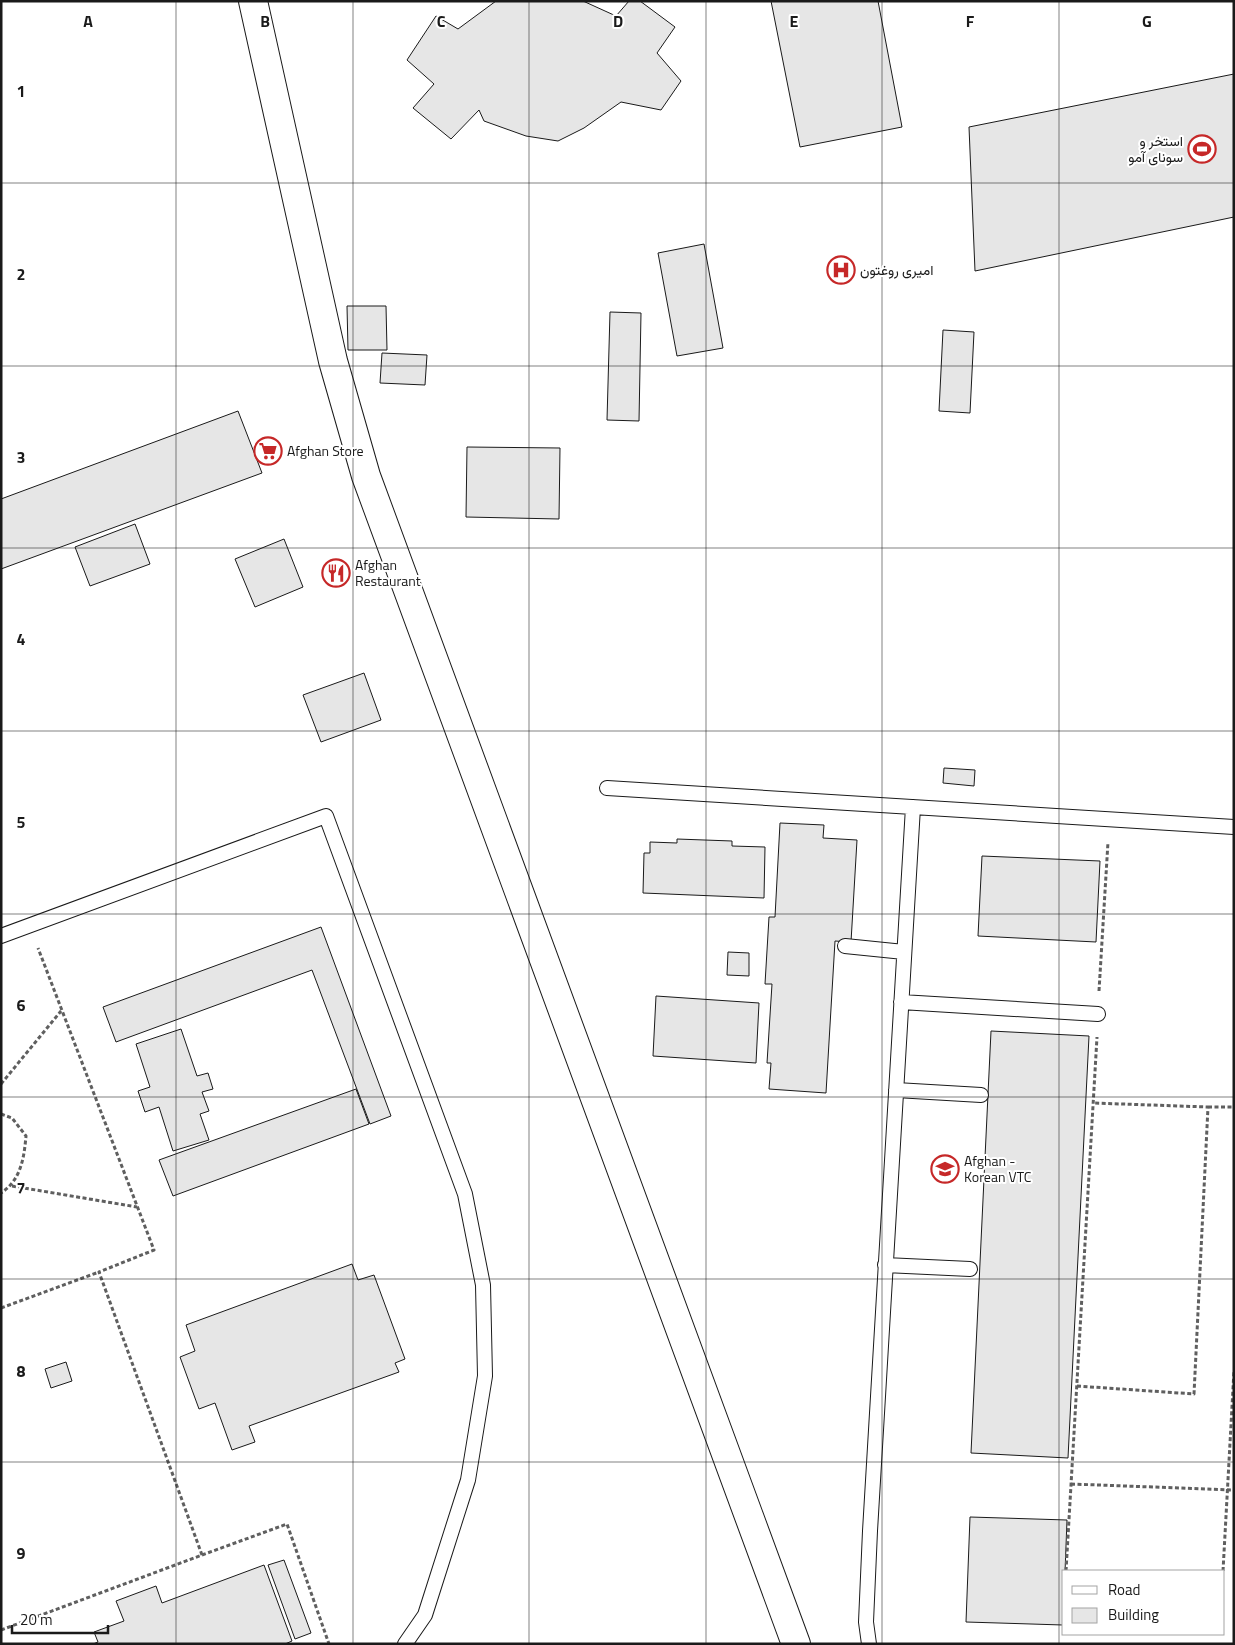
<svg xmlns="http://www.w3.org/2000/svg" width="1235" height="1645" font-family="'Titillium Web',Vazirmatn,sans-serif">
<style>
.building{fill:#e6e6e6;stroke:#1a1a1a}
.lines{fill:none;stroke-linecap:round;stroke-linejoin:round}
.lane-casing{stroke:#1a1a1a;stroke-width:16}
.street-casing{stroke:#1a1a1a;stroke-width:30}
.path{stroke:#5f5f5f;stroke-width:3;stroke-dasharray:4 2.5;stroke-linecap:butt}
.lane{stroke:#fff;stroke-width:14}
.street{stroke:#fff;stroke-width:28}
.grid{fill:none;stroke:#1a1a1a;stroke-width:1;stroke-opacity:0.55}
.labels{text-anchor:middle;stroke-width:4;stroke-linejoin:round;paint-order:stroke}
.poi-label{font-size:14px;fill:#1a1a1a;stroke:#fff;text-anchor:start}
.grid-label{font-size:16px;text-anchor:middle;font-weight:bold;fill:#1a1a1a;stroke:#fff;stroke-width:4;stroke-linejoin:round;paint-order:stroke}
</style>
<rect width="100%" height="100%" fill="#fff"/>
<path class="building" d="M496,1h87l33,15 13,-15h11l35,26 -18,26 24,28 -20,29 -40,-8 -37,26 -26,13 -32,-5 -42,-15 -5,-11 -28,29 -38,-31 21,-24 -27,-24 29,-44 22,13z
M771,1h107l24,126 -102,20z
M1234,74v143l-259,54 -6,-144z
M704,244l19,104 -46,8 -19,-103z
M347,306h39l1,44h-39z
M610,312l31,1 -2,108 -32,-1z
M943,330l31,2 -4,81 -31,-2z
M382,353l45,2 -2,30 -45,-2z
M238,411l24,62 -261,96v-70z
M467,447l93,1 -1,71 -93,-2z
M135,524l15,40 -60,22 -15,-39z
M284,539l19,48 -48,20 -20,-48z
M364,673l17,47 -60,22 -18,-47z
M944,768l31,2 -1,16 -31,-3z
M780,823l44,2 -1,13 34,2 -6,102 -16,-1 -9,152 -57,-4 2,-26h-4l5,-79h-7l4,-67h6z
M677,839l55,2v5l33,1 -1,51 -121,-5 1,-40h6v-11l27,1z
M982,856l118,5 -4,81 -118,-6z
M321,927l70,189 -21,8 -58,-154 -196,72 -13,-35z
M728,952l21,1v23l-22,-1z
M656,996l103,7 -3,60 -103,-7z
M181,1029l16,47 11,-3 5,16 -11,3 7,19 -9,3 9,26 -36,11 -14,-44 -14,5 -7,-21 12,-4 -14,-43z
M991,1031l98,5 -21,422 -97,-5z
M356,1089l13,35 -196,72 -14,-36z
M352,1264l6,16 16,-5 31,84 -10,4 4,9 -150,54 6,16 -23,8 -17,-47 -16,6 -19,-52 15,-6 -9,-26z
M66,1362l6,19 -21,7 -6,-19z
M970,1517l97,3 -4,105 -97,-3z
M284,1560l27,73 -16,6 -27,-74z
M264,1565l28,76 -7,3h-192l5,-2 -4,-10 30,-11 -8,-20 40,-15 6,17z"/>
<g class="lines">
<g class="lane-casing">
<path id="lane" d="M607,788l627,39
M1,936l325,-120 139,378 18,91 2,91 -17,104 -43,135 -20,29
M845,946l59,6
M901,1002l197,12
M896,1090l85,5
M885,1265l85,4
M869,1644l-3,-22 4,-91 43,-724"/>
</g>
<g class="street-casing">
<path id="street" d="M253,1l80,360 33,115 430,1168"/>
</g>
<path class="path" d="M1099,991l9,-149
M1,1084l60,-73
M1208,1107h26
M1,1114l11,4 14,18c-2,22 -5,44 -25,57
M12,1186l125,21
M1,1308l98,-36
M1077,1386l117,8 14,-287 -115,-4
M1071,1484l163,6
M202,1555l85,-31 42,120
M1066,1571l31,-534
M1223,1571l11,-201
M1,1630l201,-75 -103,-283 55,-22 -116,-302"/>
<use href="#lane" class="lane"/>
<use href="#street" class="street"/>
</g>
<path class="grid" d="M176,1v1643M353,1v1643M529,1v1643M706,1v1643M882,1v1643M1059,1v1643M1,183h1233M1,366h1233M1,548h1233M1,731h1233M1,914h1233M1,1097h1233M1,1279h1233M1,1462h1233"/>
<defs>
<g id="stadium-ring" transform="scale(1.4375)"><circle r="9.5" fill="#fff" stroke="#c62828" stroke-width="1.5"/><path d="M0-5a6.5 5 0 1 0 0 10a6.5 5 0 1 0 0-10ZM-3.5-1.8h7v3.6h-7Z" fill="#c62828"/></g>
<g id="hospital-ring" transform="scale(1.4375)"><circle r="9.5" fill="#fff" stroke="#c62828" stroke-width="1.5"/><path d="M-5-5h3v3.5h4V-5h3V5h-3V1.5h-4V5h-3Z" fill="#c62828"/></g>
<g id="supermarket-ring" transform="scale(1.4375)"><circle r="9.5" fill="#fff" stroke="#c62828" stroke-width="1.5"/><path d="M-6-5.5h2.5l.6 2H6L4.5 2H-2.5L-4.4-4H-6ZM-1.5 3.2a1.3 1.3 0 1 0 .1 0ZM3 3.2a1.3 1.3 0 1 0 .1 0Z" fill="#c62828"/></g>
<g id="restaurant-ring" transform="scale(1.4375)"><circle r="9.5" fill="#fff" stroke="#c62828" stroke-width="1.5"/><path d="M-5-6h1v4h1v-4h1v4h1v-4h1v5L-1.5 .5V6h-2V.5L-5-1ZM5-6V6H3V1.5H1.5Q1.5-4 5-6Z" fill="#c62828"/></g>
<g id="university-ring" transform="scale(1.4375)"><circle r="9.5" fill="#fff" stroke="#c62828" stroke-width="1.5"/><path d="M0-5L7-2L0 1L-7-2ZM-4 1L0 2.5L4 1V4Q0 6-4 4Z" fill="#c62828"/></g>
</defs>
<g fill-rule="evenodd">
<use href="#stadium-ring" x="1202" y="149"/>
<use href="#hospital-ring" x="841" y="270"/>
<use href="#supermarket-ring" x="268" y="451"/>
<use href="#restaurant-ring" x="336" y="573"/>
<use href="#university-ring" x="945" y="1169"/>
</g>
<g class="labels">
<g class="poi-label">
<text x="1183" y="146" text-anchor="end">استخر و<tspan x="1183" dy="16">سونای آمو</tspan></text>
<text x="860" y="275">امیری روغتون</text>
<text x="287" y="456">Afghan Store</text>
<text x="355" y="570">Afghan<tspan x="355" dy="16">Restaurant</tspan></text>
<text x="964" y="1166">Afghan -<tspan x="964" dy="16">Korean VTC</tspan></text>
</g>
</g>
<g class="grid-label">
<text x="88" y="27">A</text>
<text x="265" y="27">B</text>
<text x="441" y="27">C</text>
<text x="618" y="27">D</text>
<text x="794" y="27">E</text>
<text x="970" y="27">F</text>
<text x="1147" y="27">G</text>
<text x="21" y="97">1</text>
<text x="21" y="280">2</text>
<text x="21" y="463">3</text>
<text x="21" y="645">4</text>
<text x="21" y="828">5</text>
<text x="21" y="1011">6</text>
<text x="21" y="1194">7</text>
<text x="21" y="1377">8</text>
<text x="21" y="1559">9</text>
</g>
<rect width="1235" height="1645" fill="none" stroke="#1a1a1a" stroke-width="5"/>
<rect x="1062" y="1570" width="162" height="65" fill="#ffffff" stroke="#a3a3a3"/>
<rect x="1072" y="1586" width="25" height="8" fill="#ffffff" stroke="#a3a3a3"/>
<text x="1108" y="1595" font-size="15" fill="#1a1a1a">Road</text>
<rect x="1072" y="1608" width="25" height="15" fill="#e6e6e6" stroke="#a3a3a3"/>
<text x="1108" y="1620" font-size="15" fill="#1a1a1a">Building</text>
<path d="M12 1625v8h96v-8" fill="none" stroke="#1a1a1a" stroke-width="2.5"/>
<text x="20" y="1625" font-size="15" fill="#1a1a1a" stroke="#ffffff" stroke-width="4" paint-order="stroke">20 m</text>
</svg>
